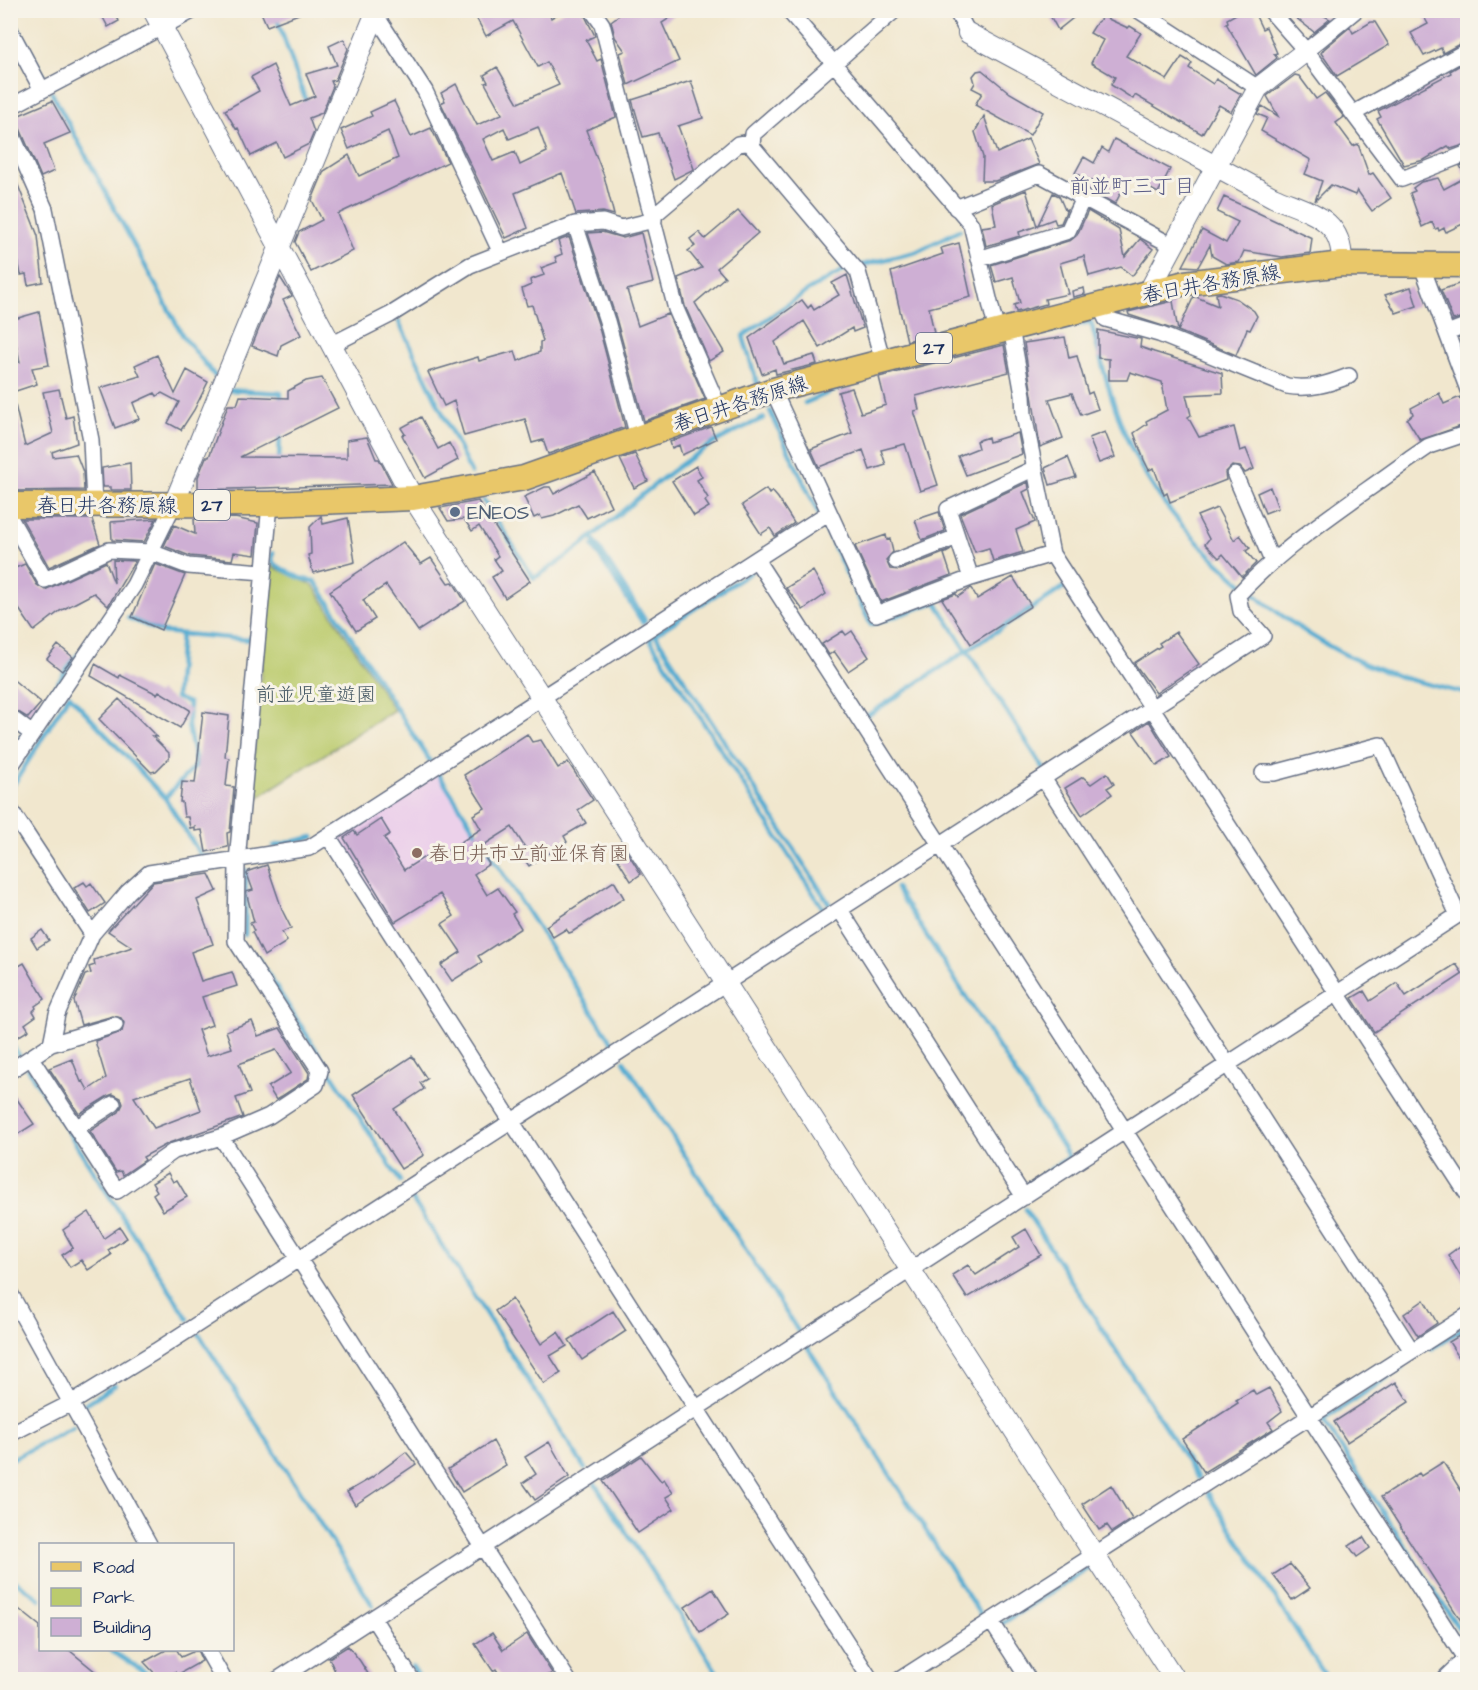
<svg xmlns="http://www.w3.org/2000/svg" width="1478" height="1690" font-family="'Architects Daughter','Klee One',sans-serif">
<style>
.built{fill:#ecd1ea}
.green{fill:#bbcb6d;stroke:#6b7d66;stroke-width:1.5}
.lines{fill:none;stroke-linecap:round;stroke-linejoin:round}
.stream{stroke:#54acd1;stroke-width:4.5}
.building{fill:#ceafd4;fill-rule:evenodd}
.minor-casing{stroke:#666f85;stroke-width:18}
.tertiary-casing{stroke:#666f85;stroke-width:22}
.primary-casing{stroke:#666f85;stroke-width:27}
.minor{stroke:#fff;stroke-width:15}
.tertiary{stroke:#fff;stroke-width:20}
.primary{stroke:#e9c769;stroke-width:24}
.service-dot{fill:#5c6f8a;stroke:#f7f3e8;stroke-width:2}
.education-dot{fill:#8d6e63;stroke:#f7f3e8;stroke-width:2}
.labels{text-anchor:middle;stroke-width:6;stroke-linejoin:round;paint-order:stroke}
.shield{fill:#f7f3e8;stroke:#5d6a87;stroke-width:1.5}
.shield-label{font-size:18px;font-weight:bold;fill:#1b2f5e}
.street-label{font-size:20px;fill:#1b2f5e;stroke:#f7f3e8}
.service-label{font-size:20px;fill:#4e5e75;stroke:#f7f3e8;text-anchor:start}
.park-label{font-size:20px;fill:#435662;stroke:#f7f3e8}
.education-label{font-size:20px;fill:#785e54;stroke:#f7f3e8;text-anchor:start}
.neighbourhood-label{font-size:21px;fill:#5a5c87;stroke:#f7f3e8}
</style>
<rect width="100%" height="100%" fill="#f7f3e8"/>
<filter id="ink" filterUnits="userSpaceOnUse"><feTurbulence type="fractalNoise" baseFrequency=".0167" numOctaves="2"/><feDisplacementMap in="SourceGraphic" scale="12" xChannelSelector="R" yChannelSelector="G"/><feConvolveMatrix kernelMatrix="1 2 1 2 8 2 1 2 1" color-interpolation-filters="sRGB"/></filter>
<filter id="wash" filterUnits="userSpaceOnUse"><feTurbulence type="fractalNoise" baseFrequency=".008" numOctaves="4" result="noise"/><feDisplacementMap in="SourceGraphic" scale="24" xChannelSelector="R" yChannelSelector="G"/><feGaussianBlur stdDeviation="1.35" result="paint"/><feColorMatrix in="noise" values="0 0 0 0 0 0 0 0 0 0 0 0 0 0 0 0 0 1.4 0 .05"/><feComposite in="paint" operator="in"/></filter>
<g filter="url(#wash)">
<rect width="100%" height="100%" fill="#f1e7ce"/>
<path class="built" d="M437,774l57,88 -100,66 -55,-84v-7z"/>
<path class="green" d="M271,566l42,19 81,125 -145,93z"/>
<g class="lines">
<path class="stream" d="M10,14l36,67
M276,16l31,88
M52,93l131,243 35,44
M399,322l72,151
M1048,331l43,-9c14,54 27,109 57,157 43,70 140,152 215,184 33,15 69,22 105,31
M757,383l-14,-47 64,-45 39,-22 70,-17 44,-22
M228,390l53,3v9
M805,403l58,-25
M770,411l101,214 65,-23 30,48
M279,462l1,-30
M484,501l50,77c59,-35 104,-86 161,-123 21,-15 45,-26 69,-37
M592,537l53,83
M593,546l50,77
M273,553l-1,9c12,8 28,19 43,19l115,180
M751,572l-102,66 175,272
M128,618l34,14 89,8v-3
M656,636l174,269
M968,652l76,117
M44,702l33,-47
M865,717l204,-133
M10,752l13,-18
M438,773l175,271
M12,787l57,-92 96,103 37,59 6,-1
M165,798l31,-33 -8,-39 1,-23 -13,-5 5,-64
M274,846l39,-9
M896,888l173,269 -46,31
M245,935l1,-65
M257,957l143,224
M10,1042l9,13
M624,1061l174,270
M28,1069l160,250
M411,1197l174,272
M1025,1209l173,269
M199,1334l174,272
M808,1348l175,271
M1431,1349l37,-24
M1402,1368l-79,52 145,223
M84,1414l1,-10 30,-19
M10,1460l63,-33
M595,1484l127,196
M1208,1493l120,187
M10,1577l30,22
M998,1626l91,-58 7,3
M110,1650l47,30
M412,1667l9,13
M1430,1680l21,-19"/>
</g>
<g id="blocks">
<path class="building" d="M99,10h14l6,11 -11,6z
M260,10h44v2l-37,14z
M472,10h17l3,7 10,-7h30l-7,5 8,-5h14l4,8 14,-8h17l13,26 -9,4 11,21 4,-2 15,58 -30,13 18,46 10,39 -11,-3 -27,2 -14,-41 -47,20 13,35 -22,10 -65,-135 4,-2 -4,-8 15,-9 21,41 25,-11 -17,-31 3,-1 -4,-7 13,-8 21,36 41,-18 -12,-23 -9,5 -25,-46 -27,15zM538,127l9,25 -27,13 -5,-13 -22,9 -10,-22 21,-11 5,11z
M626,10h56l-20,13 17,38 -51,24 -8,-32 5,-2 -10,-14 -4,-16z
M1047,10h36l-25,20z
M1243,10h10l9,19 4,-2 11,26 -3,1 3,4 -21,17 -30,-52 2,-1 -1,-3z
M1286,10h28l16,9 -16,13z
M1420,10h47v30l-24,13 -2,-5 -17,8 -13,-23 17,-9z
M1104,17l24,11 2,-2 11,7 -15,23 41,24 15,-23 10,6 -3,5 24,16 3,-5 25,15 -10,18 -12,-7 -17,29 -67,-39 -2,4 -22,-14 4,-8 -24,-14 12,-23 -13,-7 7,-11z
M1371,22h4l14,23 -52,31 -16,-23 3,-4 26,-22 3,6z
M344,39l4,10 -13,31 -4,1 2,5 -11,27 -13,5 5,14 -5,12 -26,13 -6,-14 -26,13 -13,-28 -2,1 -11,-19 34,-19 -8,-14 22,-12 18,41 24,-10 -9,-22 31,-9 -8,-19z
M1467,61v83l-16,5 -3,-3 -24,14 -20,5 -27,-46 4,-2 -3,-6 73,-38 -1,-2z
M982,70l28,23 33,19 -13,23 -55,-30 7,-12 -10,-5 3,-5 -2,-7 4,-5z
M1295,75l4,1 17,23 9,-6 19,24 -8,6 17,23 5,-2 11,31 4,-2 18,25 -19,13 -15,-21 -2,5 -24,-10 -16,16 7,-20 -17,-7 6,-14 -50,-29 6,-13 -10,-4 5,-8 16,10 -11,-20z
M691,81l12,37 -25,8 16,43 -20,10 -16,-46 -15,4 -11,-37z
M52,101l18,32 -26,11 10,27 -13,6 -22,-51 -9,-7z
M394,101l17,36 20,-9 17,34 -110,52 15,37 -42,21 -16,-30 4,-10 23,-12 -10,-20 12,-29 25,-16 10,21 39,-18 -10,-27 -39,18 -8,-19 31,-14 -2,-4z
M984,116l13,37 31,-14 11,25 -44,17h-13l1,-24 -8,-25z
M1114,139l56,30 -12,24 -29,-16 -14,27 -34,-19 11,-4 -17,-8 7,-13 2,-3 10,6 8,-15 6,4z
M1467,164v58l-21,10 -2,-4 -5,3 -1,-3 -3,1 -3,-7 -10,5 -12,-34 5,-2 -2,-3 8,-6 17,-4 6,11 22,-12 -6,-11z
M12,170l26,66 5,46 -15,3 -2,-11 -5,1 -10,-51 4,-1 -5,-12z
M1026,190l11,36 -18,6 1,4 -34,10 -4,-19 14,-2 -4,-21z
M1053,193l6,3 6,14 2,-1 -6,14 -5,1 -2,-5 -16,6z
M1224,197l88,41 -2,15 -28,4 -38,-6 -5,11 -13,2 -14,-8 -2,-11 -12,22 -15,-1 19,-36 24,13 12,-21 -21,-10z
M738,211l20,22 -41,35 8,9 -30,26 29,49 -15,9 -24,-55 -7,-28 24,-10 -14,-17 7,-5 -5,-7 9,-7 6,7z
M1088,211l31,19 6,27 15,-18 13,10 -21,27 -11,-9 -32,9 -5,-20 -24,7 8,31 -23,5 1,5 -30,8 -2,-7 6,-2 -7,-26 -17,5 -5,-17 80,-25 6,-5z
M602,232l21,6 18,-5 12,50 -26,7 11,36 30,-12 37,85 -61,22 -28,-103 -28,-85z
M569,237l29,87 27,103 -77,27 -5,-14 -11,3 -7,-24 -61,17 -10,-35 -10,5 -16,-34 50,-15 1,4 36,-10 3,10 22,-9v-10l3,-1 -11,-36 -5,1 -5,-17 9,-4 -1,-5 14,-5 -3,-7 16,-6 -2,-5 7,-3 -4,-13z
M959,243l12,54 -42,11 5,25 -27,8 -16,-69 52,-18 -2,-6z
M847,275l16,53 -10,4 -1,-4 -32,20 -16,-27 -29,21 9,22 30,-9 3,9 -41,10 -1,-5 -13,5 -13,-36 53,-38 6,8 3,-3 3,5 25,-15 -7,-12z
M280,277l12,19 -9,4 18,35 -20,10 -3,11 -26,-10z
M1467,281v35l-14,4 -12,-30z
M1411,287l6,19 -21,7 -11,-18z
M1084,288l1,6 -12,3 -1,-6z
M1220,293l17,6 17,12 3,5 -7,14 -3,-1 -11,26 -58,-24 16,-35 24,10 -2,-12z
M1173,301l5,30 -49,-16 -1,-3z
M39,312l10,53 -17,3 5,16 -27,9v-28l10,-3 -9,-42z
M1098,330l43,9 -1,8 14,5 68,21 1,20 -37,2 5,20 -3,2 11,20 35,-10 6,24 6,-2 8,20 -9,4 -5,-6 -8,-1 -7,7 1,7 -56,22 -3,-9 -3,2 -10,-27 -5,2 -5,-10 -10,-27 13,-9 -1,-3 21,-11 -5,-28 -32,-10 -3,8h-18v-21l-11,-1z
M1065,337l4,21 8,-2 11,38 4,-2 6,17 -17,6 -9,-22 -23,6 14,39 -23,9 -16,-104z
M1004,345l5,27 -93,24 3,14 -5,1 24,74 -18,6 -15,-47 -24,6 5,15 -16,5 -7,-20 -44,17 -8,-18 41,-16 -14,-41 14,-4 9,25 25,-8 -7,-28z
M157,355l18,39 12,-24 21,12 -14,28 -13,20 -13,-7 11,-21 -17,-9 -5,3 -2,-3 -22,10 6,16 -24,9 -15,-40 40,-12 -5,-11z
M322,378l16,30 -98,49 107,1v-18l20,-3 9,22h3l13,25 -194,6v-13l8,-20h3l19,-52h9l3,-9 48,2v-7l18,-10z
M59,389l7,29 7,-2 4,27 -25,9 1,5 23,-3 7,18 1,18 -74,1v-85l5,-1 10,41 28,-13 -10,-41z
M1439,393l5,11 16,-7 7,19v8l-47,16 -13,-21 6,-5 -2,-6z
M421,417l17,32 11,-6 9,17 -33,18 -23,-43 3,-1 -4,-6z
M711,427l5,12 -34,16 -3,-10 -7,3 -2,-6z
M1105,432l10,25 -16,6 -10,-25z
M1018,433l4,21 -56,21 -8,-19 20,-8 -2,-7 12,-4 1,5z
M635,454l13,27 -14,7 -14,-29z
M1068,457l8,20 -26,8 -5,-17z
M130,463l1,27h-21v-3h-7l-1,-19z
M696,466l6,11 -5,3 11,18 -3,3 4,6 -15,9 -22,-35z
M595,472l16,34 -24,12 -9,-14 -24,12 -12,3 -2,-4 -6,3 -10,-21 21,-10h5l4,7z
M1028,482l1,7 -6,3 12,30 -19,8 7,22 -30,9 -4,-13 -14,4 -15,-38z
M1270,487l8,21 -13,5 -8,-20z
M766,489l3,5 3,-3 6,7 16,25 -19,13 -5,-8 -9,6 -19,-29z
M478,501l52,80 -25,17 -13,-21 10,-6 -8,-12 4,-3 -19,-30 -7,5 -8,-12 -16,2 -8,-13z
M1217,508l17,32 6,-5 10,13 -4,3 10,12 -14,14 -19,-23 -4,4 -14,-14 4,-5 -12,-23z
M939,512l6,19 -23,9 -7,-20z
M321,516l2,8 25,-6 7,44 -42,11 -5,-18 3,-1 -1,-27z
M235,518l23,5 -3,32 -21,-3 -2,8 -42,-4 -26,-10 10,-21 21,9 -1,-15z
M22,519h70l8,25 -51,23z
M156,519l-12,23 -32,-2 -1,-18z
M886,535l1,5 3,-1 3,13 -7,8 4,9 10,1 51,-20 -7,4 7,21 -70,27 -26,-56z
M403,542l18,22 10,-6 17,25 5,-1 12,19 -47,30 -32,-46 -23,15 12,19 -19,12 -26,-40z
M113,560l22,1 -27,45 -14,-13 -34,18 -26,20 -15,-22 -9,3v-42l15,-6 12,21 8,5 61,-28 8,21z
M155,564l30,11 -24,55 -29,-13z
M813,571l13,23 -23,16 -17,-22z
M1013,577l18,29 -60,38 -29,-45 14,-5 2,3 13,-9 6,11z
M843,631l3,4 6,-4 17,26 -21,14 -14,-20 -5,4 -7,-11z
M1176,632l23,32 -43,29 -22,-30 27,-17 -2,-3z
M58,645l15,12 -11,14 -15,-12z
M95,664l24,14 1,-3 37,19 2,-3 31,19 -10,18 -89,-52z
M10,677l31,26 -13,15 -18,-11z
M119,699l38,38 -5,-1 17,17v5l-13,13 -5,1 -52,-53z
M203,712l26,4 -4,41 4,1 -3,28 8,1 -4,45 -3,1 1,14 -22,5 -4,-22 -7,1v-4l-5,1 -2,-11h-4l-2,-15h-2l2,-20 13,1z
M1149,721l22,36 -14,9 -24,-34z
M527,734l5,8 9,-2 17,28 10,-6 25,38 -15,10 8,13 -22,13 3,6 -38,24 -9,-13 6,-4 -14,-22 -33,21 10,16 -15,10 13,21 11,-7 17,24 -3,2 9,14 -43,28 4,6 -30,19 -11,-16 20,-13 -19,-28 12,-8 -14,-22 -45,28 -51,-84 10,-7 3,4 24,-16 9,15 -6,4 20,32 30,-19 4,6 43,-28 -8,-14 12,-7 -21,-33z
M1107,773l7,11 -7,4 5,6 -30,21 -17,-27 18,-11 8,7z
M625,848l16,26 -10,7 -16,-26z
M267,865l16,47 8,16 -9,4 5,9 -2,2 -21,13 -12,-24 2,-1 -4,-8 4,-1 -8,-30 7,-2 -6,-16 2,-3z
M209,874l8,17 -20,9 16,44 -22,8 10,29 31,-9 5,14 -35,11 10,28 -14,5 9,26 25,-8 -6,-17 26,-10 6,15 22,-8 29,45 -1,6 -32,21 -8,-13 23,-14 -15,-23 -37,14 11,29 -14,5 7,19 -74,26 -26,14 2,3 -22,15 -2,-4 -5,1 -26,-41 29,-19 4,-8 -2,-6 -8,-4 -5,2 -29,18 -30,-46 23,-9 9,23 2,-1 5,9 18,-12 -11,-37 27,-9 2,-9 -3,-5 -8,-2 -32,9 -7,-24 11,-26 6,-2 -2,-6 6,-2 -1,-5 38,-13 -24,-16 45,-49zM190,1078l11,32 -47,18 -20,-31z
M614,881l10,17 -52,34 -3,1 -3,-4 -13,8 -7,-11z
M84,882l3,4 4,-3 14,20 -15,10 -16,-25z
M42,930l7,10 -12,8 -6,-10z
M24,963l21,36 -10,7 1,2 -3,3 3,5 -11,8 4,6 -13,8 -6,-9v-58z
M1456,964l7,10 -89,58 -22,-34 12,-7 6,10 27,-18 9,13z
M412,1056l15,23 -7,4 4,6 -30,20 30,46 -23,14 -48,-74z
M10,1089l24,35 -19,12 -5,-7z
M168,1173l5,9 4,-2 10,17 -24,14 -10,-17 4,-3 -5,-8z
M89,1212l15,26 16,-11 7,11 -19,12 3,5 -23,15 -7,-10 -11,7 -8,-12 11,-7 -10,-18z
M1026,1229l15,26 -74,43 -15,-23 16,-10 8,10 43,-28 -6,-10z
M1467,1241v46l-19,-32z
M512,1299l29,45 17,-12 9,14 -17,10 11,17 -17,11 -49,-73z
M1424,1300l13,23 -19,13 -14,-22z
M613,1311l13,20 -44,29 -13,-20z
M1467,1331v23l-7,5 -11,-17z
M1396,1382l13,20 -62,40 -13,-20z
M1269,1388l13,23 -14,11 5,7 -69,43 -22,-33 56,-36 -2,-3 17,-10 3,5z
M493,1441l13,24 -44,27 -14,-23z
M549,1442l20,35 -34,23 -12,-17 13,-9 -11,-17z
M406,1452l10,12 -61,41 -8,-13 24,-14z
M641,1456l20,25 3,-2 9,14 -7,4 8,12 -36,24 -35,-52z
M1443,1462l24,38v130l-86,-133 38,-24 2,3z
M1111,1485l21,34 -20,13 -5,-7 -8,5 -17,-26z
M1363,1537l7,11 -13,9 -8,-11z
M1290,1564l20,24 -18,12 -19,-25z
M713,1589l16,25 -29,18 -15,-25z
M10,1602l30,24v24h29l28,23 -5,7h-82z
M492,1633l11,17 24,-16 25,39 -11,7h-38l-7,-11 -3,2 -18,-27z
M348,1646l12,15 12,19h-33l-10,-22z
M166,1650h11l4,7 16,-7 5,11 -25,14 -2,-3 -14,8 -17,-18z"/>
</g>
</g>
<g filter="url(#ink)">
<use href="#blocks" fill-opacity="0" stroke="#666f85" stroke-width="1.5"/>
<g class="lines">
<g class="minor-casing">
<path id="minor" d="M592,10l10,14 74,285 43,99
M788,10l183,214 26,108
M956,10l12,23
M1138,10l120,78
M1270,10l36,41 96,128 66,-26
M375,14l50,77 76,162
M10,30l32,60
M1306,51l50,-41
M10,107l184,-97
M1354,113l114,-63
M10,130l35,79 46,231 3,64
M956,208l83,-34 134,72
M653,216l85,-72 14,-2
M575,224l32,97 31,116
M979,259l89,-28 15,-33
M1421,264l47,126
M1100,306l6,13 53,15 128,52c23,4 41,-2 62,-10
M1011,328l12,67 1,20 28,139 416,641
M1447,333l21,-8
M331,345l59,-30 80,-50 105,-41 28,-2 18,6 33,-8
M883,362l-25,-90 -106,-126 1,-12 142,-124
M773,390l103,224 95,-36 81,-24
M1235,475l37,86
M10,518l35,62 64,-30 42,2 37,14 76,6
M757,561l711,1102
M896,561l61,-24
M971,578l-23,-69 87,-41
M10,717l21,16
M10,767l124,-182 39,-79
M1043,778l369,573
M10,809l82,125
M328,836l543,844
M840,910l184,287
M51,1044l64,-19
M31,1058l86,133 57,-40 47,-14 48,-21 47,-31 4,-14 -84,-130 1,-80 33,-357
M10,1071l41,-27 6,-30 35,-80 36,-42 21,-19 160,-25 519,-335
M76,1128l37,-24
M221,1137l347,543
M10,1293l139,251
M10,1434l61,-31 85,-52 1107,-715 -22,-25 -3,-16c49,-53 114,-93 172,-136l19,-13 39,-13
M373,1618l39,62
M991,1621l38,59
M207,1650l17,30
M277,1680l1181,-765 -78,-170 -106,28h-11
M899,1680l569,-365
M1443,1680l22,-21"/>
</g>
<g class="tertiary-casing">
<path id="tertiary" d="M153,10l260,488 762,1182
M968,33l305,164c37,16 70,20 69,67
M1149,291l109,-203 48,-37
M173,506l204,-496"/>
</g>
<g class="primary-casing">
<path id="primary" d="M10,505l260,-1 143,-6 111,-20 249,-88 412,-107 157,-19 126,1"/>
</g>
<use href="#minor" class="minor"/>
<use href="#tertiary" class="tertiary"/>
<use href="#primary" class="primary"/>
</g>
</g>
<circle class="service-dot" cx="455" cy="512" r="6"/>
<circle class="education-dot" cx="417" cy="853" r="6"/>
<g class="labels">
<g class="shield">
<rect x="916" y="333" width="36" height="30" rx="4.5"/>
<rect x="194" y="490" width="36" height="30" rx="4.5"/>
</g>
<g class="shield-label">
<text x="934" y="354">27</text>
<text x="212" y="511">27</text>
</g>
<g class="street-label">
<text transform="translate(1211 283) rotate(-10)" y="7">春日井各務原線</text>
<text transform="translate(740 403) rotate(-18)" y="7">春日井各務原線</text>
<text x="107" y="512">春日井各務原線</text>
</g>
<g class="service-label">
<text x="467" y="519">ENEOS</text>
</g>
<g class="park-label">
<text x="316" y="701">前並児童遊園</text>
</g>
<g class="education-label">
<text x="429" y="860">春日井市立前並保育園</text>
</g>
<g class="neighbourhood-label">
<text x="1132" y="193">前並町三丁目</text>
</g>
</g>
<rect width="1478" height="1690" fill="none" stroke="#f7f3e8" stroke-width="36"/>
<rect x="39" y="1543" width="195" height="108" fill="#f7f3e8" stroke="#9fa5b1" stroke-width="1.5"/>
<rect x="51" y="1562" width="30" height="9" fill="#e9c769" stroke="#9fa5b1" stroke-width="1.5"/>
<text x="93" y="1573" font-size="18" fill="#1b2f5e">Road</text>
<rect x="51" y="1588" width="30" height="18" fill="#bbcb6d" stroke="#9fa5b1" stroke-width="1.5"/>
<text x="93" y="1603" font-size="18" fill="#1b2f5e">Park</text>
<rect x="51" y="1618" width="30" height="18" fill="#ceafd4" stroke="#9fa5b1" stroke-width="1.5"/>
<text x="93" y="1633" font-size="18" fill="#1b2f5e">Building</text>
</svg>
